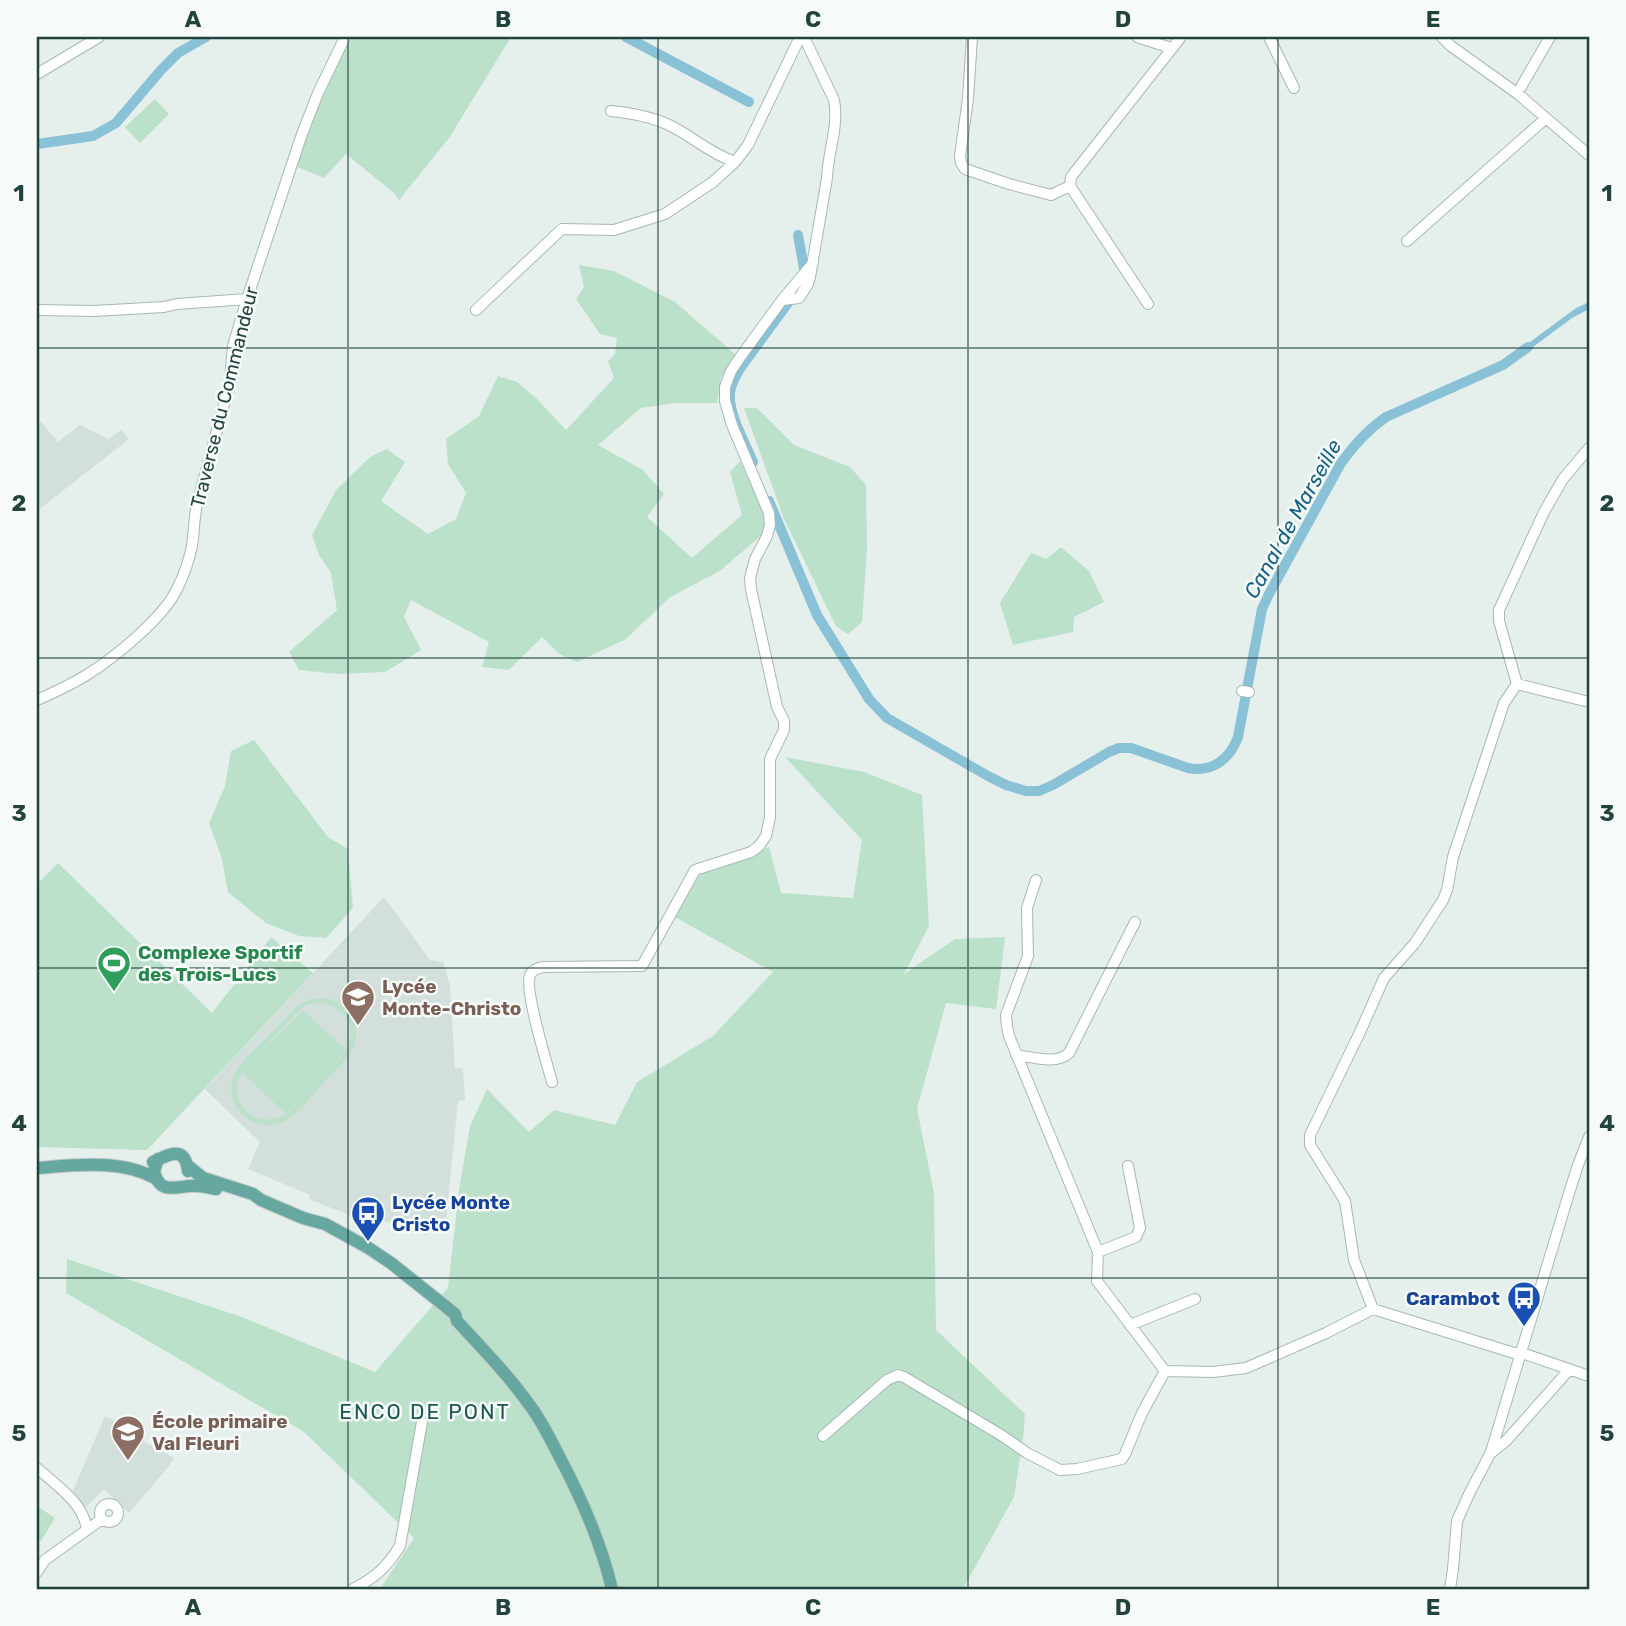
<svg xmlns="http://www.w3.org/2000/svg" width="1626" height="1626" font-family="Rubik,sans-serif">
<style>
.built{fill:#d2dfdb}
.green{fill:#bce1cb;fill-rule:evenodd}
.water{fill:#89c1d7}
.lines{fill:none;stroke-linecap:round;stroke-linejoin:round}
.canal{stroke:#89c1d7;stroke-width:10}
.minor-casing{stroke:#a7b8b4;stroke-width:12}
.major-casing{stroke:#c1cac9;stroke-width:14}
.minor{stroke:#fff;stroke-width:10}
.major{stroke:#66a79f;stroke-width:12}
.grid{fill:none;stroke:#22423e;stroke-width:2;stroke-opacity:0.55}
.labels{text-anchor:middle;stroke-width:5;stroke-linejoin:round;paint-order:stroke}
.street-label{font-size:19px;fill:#22423e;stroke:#f6fbf9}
.leisure-label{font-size:19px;font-weight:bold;fill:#27864d;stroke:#f6fbf9;text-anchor:start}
.education-label{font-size:19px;font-weight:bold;fill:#785e54;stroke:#f6fbf9;text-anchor:start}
.transit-label{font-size:19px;font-weight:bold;fill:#164399;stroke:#f6fbf9;text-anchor:start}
.water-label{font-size:21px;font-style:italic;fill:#176383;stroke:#f6fbf9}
.neighbourhood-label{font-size:21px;letter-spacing:2px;fill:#1c5650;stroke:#f6fbf9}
.neatline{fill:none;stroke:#22423e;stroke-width:2.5}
.grid-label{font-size:23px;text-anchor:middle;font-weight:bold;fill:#22423e}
</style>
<rect width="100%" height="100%" fill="#e5efec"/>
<path class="built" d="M41,422l17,20 22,-17 28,14 13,-9 8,9 -92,72v-87z
M384,897l46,63 13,2 7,24 5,82h8l2,32 -7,1 -12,118 -16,-3 -3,19 -55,-18 -3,6 -60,-24 1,-4 -62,-26 12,-27 -55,-53z
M105,1416l22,11 -2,4 49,27 -5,8 -40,47 -25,-24 -21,21 -12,-15z"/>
<path class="green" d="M350,37h161l-62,101 -50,62 -5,-7 -48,-39 -22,24 -29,-12 13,-38z
M155,99l14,15 -29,29 -15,-16z
M579,265l35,6 61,31 61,53 -15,23 -4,25h-41l-35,5 -43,37 45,25 21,24 -17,23 45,41 50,-43 -12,-43 10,-11 23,50 2,13 -2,10 -42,36 -52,28 -43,41 -49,23 -18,-8 -17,-17 -33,33 -27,-3 7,-25 -78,-42 -7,17 17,33 -36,22 -47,2 -39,-4 -10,-18 48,-42 -6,-37 -12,-18 -7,-20 24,-45 34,-33 17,-8 18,13 -24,39 47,33 28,-15 10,-26 -18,-29 -2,-25 33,-23 19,-40 19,6 20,17 29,31 48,-52 -6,-17 7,-7 2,-16 -17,-4 -24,-35 8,-12z
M744,408h13l37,37 56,22 16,18 1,64 -5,73 -14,12 -12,-8 -52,-107z
M1061,547l28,24 15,31 -30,15 -1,15 -60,13 -13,-42 31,-50 15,6z
M254,740l74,97 20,12 5,59 -27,30 -27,-2 -33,-13 -38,-31 -6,-33 -13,-36 16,-37 6,-35z
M785,757l79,15 58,23 7,131 -25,48 51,-35 50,-2 -9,72 -50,-6 -29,106 17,84 2,137 89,84 -2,25 -9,58 -51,92h-153l-8,-1 -9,1h-413l34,-51 -110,-106 -238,-139 1,-34 175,58 133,55 73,-84 11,-98 11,-64 17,-37 42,43 25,-22 61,15 22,-43 76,-46 60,-64 -98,-55 25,-43 69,-27 12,46 72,5 9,-58z
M58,863l154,150 59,-76 42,36 -166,177 -110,-3v-263z
M322,998c11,1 21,6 27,15 21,31 -9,52 -28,73 -17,18 -36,48 -65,37 -8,-3 -16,-9 -20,-17 -8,-14 -5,-27 3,-40l59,-61 13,-6zM322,1003c24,3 35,25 25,47l-60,64c-32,19 -67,-16 -42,-46l-2,5 43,41 60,-64 -43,-40 -49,49 47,-51 8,-4z
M37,1506l18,12 -14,23 -4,-3z"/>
<path class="water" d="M1589,302v7l-17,9 -51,38 -3,-5 58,-43z"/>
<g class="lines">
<path class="canal" d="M626,37l123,65
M37,144l56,-8 23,-13 45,-53 17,-17 28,-16
M753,462c-8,-19 -25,-49 -23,-69 1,-10 6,-18 11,-26l61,-83 3,-10 -7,-39
M769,501l48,114 52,84 18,19 101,58 18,9 20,6h13l14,-6 56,-33 10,-4h12l57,20c24,5 42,-9 50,-31l24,-128 7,-15 72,-131c13,-18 26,-33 45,-46l117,-52 25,-18"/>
<g class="minor-casing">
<path id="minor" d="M972,37l-4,62 -8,57 1,7 4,6 44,15 42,11 19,-9
M1137,37l34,11
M1269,37l25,51
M1442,37l9,9 67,48 71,61
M37,74l62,-37
M1521,87l29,-50
M735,162l13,-17 52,-108
M1407,241l138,-122
M782,300l17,-2 9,-14 2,-7 17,-99c1,-27 12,-51 7,-78l-30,-63
M1148,304l-78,-118 1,-9 110,-140
M37,310l57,1 70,-4 13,-3 70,-5
M476,310l86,-81 52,1 51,-16 48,-32 22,-20c-26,-9 -43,-26 -66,-37 -19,-9 -38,-12 -58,-14
M1589,448l-26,31 -19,33 -45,98v11l18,63 72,18
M1242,691l7,1
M37,700c16,-7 33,-15 48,-24 28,-17 80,-59 93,-89 6,-12 11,-27 14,-41 2,-14 2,-28 5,-42l30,-111 3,-14 3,-33 14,-47 55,-165 16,-41 27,-56
M1036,880l-9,28 1,48 -22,59 1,11 2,10 89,216 -1,29 68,90
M1016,1055c16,2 41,10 53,-2l66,-131
M552,1082c-5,-18 -28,-93 -22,-107 2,-5 8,-7 13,-8l99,-1 53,-96 56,-18 8,-6 7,-10 4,-19v-58l14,-29v-9l-7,-14 -26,-118 -1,-11 5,-19 12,-23 3,-11 -1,-12 -37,-88 -7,-24v-14l6,-16 10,-15 41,-56 31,-37
M1098,1252l38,-15 4,-9 -12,-62
M1373,1309l-19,-49 -9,-59 -35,-56v-10l50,-103 24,-54 31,-35 28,-43 4,-10 6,-33 51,-154 13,-19
M1130,1325l65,-26
M823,1436l64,-56 11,-5 6,2 97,58 26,18 33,17 17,-1 45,-10 3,-5 17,-41 23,-42 48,1 33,-4 80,-35 47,-24 141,44h8l67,23
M1492,1452l14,-11 63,-71
M37,1468c19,17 47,35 50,62
M100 1513a9 9 0 1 1 18 0a9 9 0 1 1-18 0Z
M37,1572l8,-12 57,-41
M353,1589c23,-12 33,-21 47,-43l22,-124
M1450,1589l3,-20 4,-48 12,-27 22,-42 79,-262 8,-25 11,-28"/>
</g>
<g class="major-casing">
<path id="major" d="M158,1159l-4,12c6,27 26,13 44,15 6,0 12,2 18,3
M153,1162c16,-8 32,-17 35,9
M188,1166l15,12 50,16 8,6 42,18 22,6 42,23 24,16 64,51 2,7c26,28 53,56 74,86 11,15 19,31 27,47 23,43 43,88 54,135
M37,1168c38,-3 84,-9 118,10"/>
</g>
<use href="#minor" class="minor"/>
<use href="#major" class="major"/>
</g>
<path class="grid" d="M348,37v1552M658,37v1552M968,37v1552M1278,37v1552M37,348h1552M37,658h1552M37,968h1552M37,1278h1552"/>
<defs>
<g id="stadium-pin" transform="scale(1.75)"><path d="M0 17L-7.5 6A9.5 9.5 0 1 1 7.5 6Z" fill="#2e9e5b" stroke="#f6fbf9"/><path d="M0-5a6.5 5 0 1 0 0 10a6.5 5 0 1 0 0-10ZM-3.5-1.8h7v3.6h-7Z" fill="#fff"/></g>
<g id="school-pin" transform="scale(1.75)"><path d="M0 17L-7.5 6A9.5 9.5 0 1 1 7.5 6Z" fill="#8d6e63" stroke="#f6fbf9"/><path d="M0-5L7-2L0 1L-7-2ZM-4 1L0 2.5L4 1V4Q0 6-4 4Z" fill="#fff"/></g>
<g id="bus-pin" transform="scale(1.75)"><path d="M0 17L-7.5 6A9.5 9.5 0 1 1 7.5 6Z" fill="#1a4fb4" stroke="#f6fbf9"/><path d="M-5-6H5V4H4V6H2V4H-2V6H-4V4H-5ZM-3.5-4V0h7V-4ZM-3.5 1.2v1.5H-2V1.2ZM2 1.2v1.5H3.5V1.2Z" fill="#fff"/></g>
</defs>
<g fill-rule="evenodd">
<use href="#stadium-pin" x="114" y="963"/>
<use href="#school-pin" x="358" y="997"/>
<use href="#bus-pin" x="368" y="1213"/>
<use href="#bus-pin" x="1524" y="1298"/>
<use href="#school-pin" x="128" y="1432"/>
</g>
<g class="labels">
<g class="street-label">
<text transform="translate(224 397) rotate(-76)" y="7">Traverse du Commandeur</text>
</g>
<g class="leisure-label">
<text x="138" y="959">Complexe Sportif<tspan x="138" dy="22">des Trois-Lucs</tspan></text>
</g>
<g class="education-label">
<text x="382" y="993">Lycée<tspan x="382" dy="22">Monte-Christo</tspan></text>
<text x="152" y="1428">École primaire<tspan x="152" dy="22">Val Fleuri</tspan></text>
</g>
<g class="transit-label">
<text x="392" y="1209">Lycée Monte<tspan x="392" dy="22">Cristo</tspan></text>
<text x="1500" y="1305" text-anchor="end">Carambot</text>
</g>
<g class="water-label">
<text transform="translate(1293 519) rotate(-61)" y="7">Canal de Marseille</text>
</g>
<g class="neighbourhood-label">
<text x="425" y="1419">ENCO DE PONT</text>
</g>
</g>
<rect width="1626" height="1626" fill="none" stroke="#f6fbf9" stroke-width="77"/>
<rect x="38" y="38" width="1550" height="1550" class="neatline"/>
<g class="grid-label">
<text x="193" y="27">A</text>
<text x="503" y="27">B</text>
<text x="813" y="27">C</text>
<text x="1123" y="27">D</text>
<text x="1433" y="27">E</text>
<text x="19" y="201">1</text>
<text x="1607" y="201">1</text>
<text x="19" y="511">2</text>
<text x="1607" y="511">2</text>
<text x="19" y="821">3</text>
<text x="1607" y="821">3</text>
<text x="19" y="1131">4</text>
<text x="1607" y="1131">4</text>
<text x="19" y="1441">5</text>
<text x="1607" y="1441">5</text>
<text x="193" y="1615">A</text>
<text x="503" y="1615">B</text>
<text x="813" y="1615">C</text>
<text x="1123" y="1615">D</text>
<text x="1433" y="1615">E</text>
</g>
</svg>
